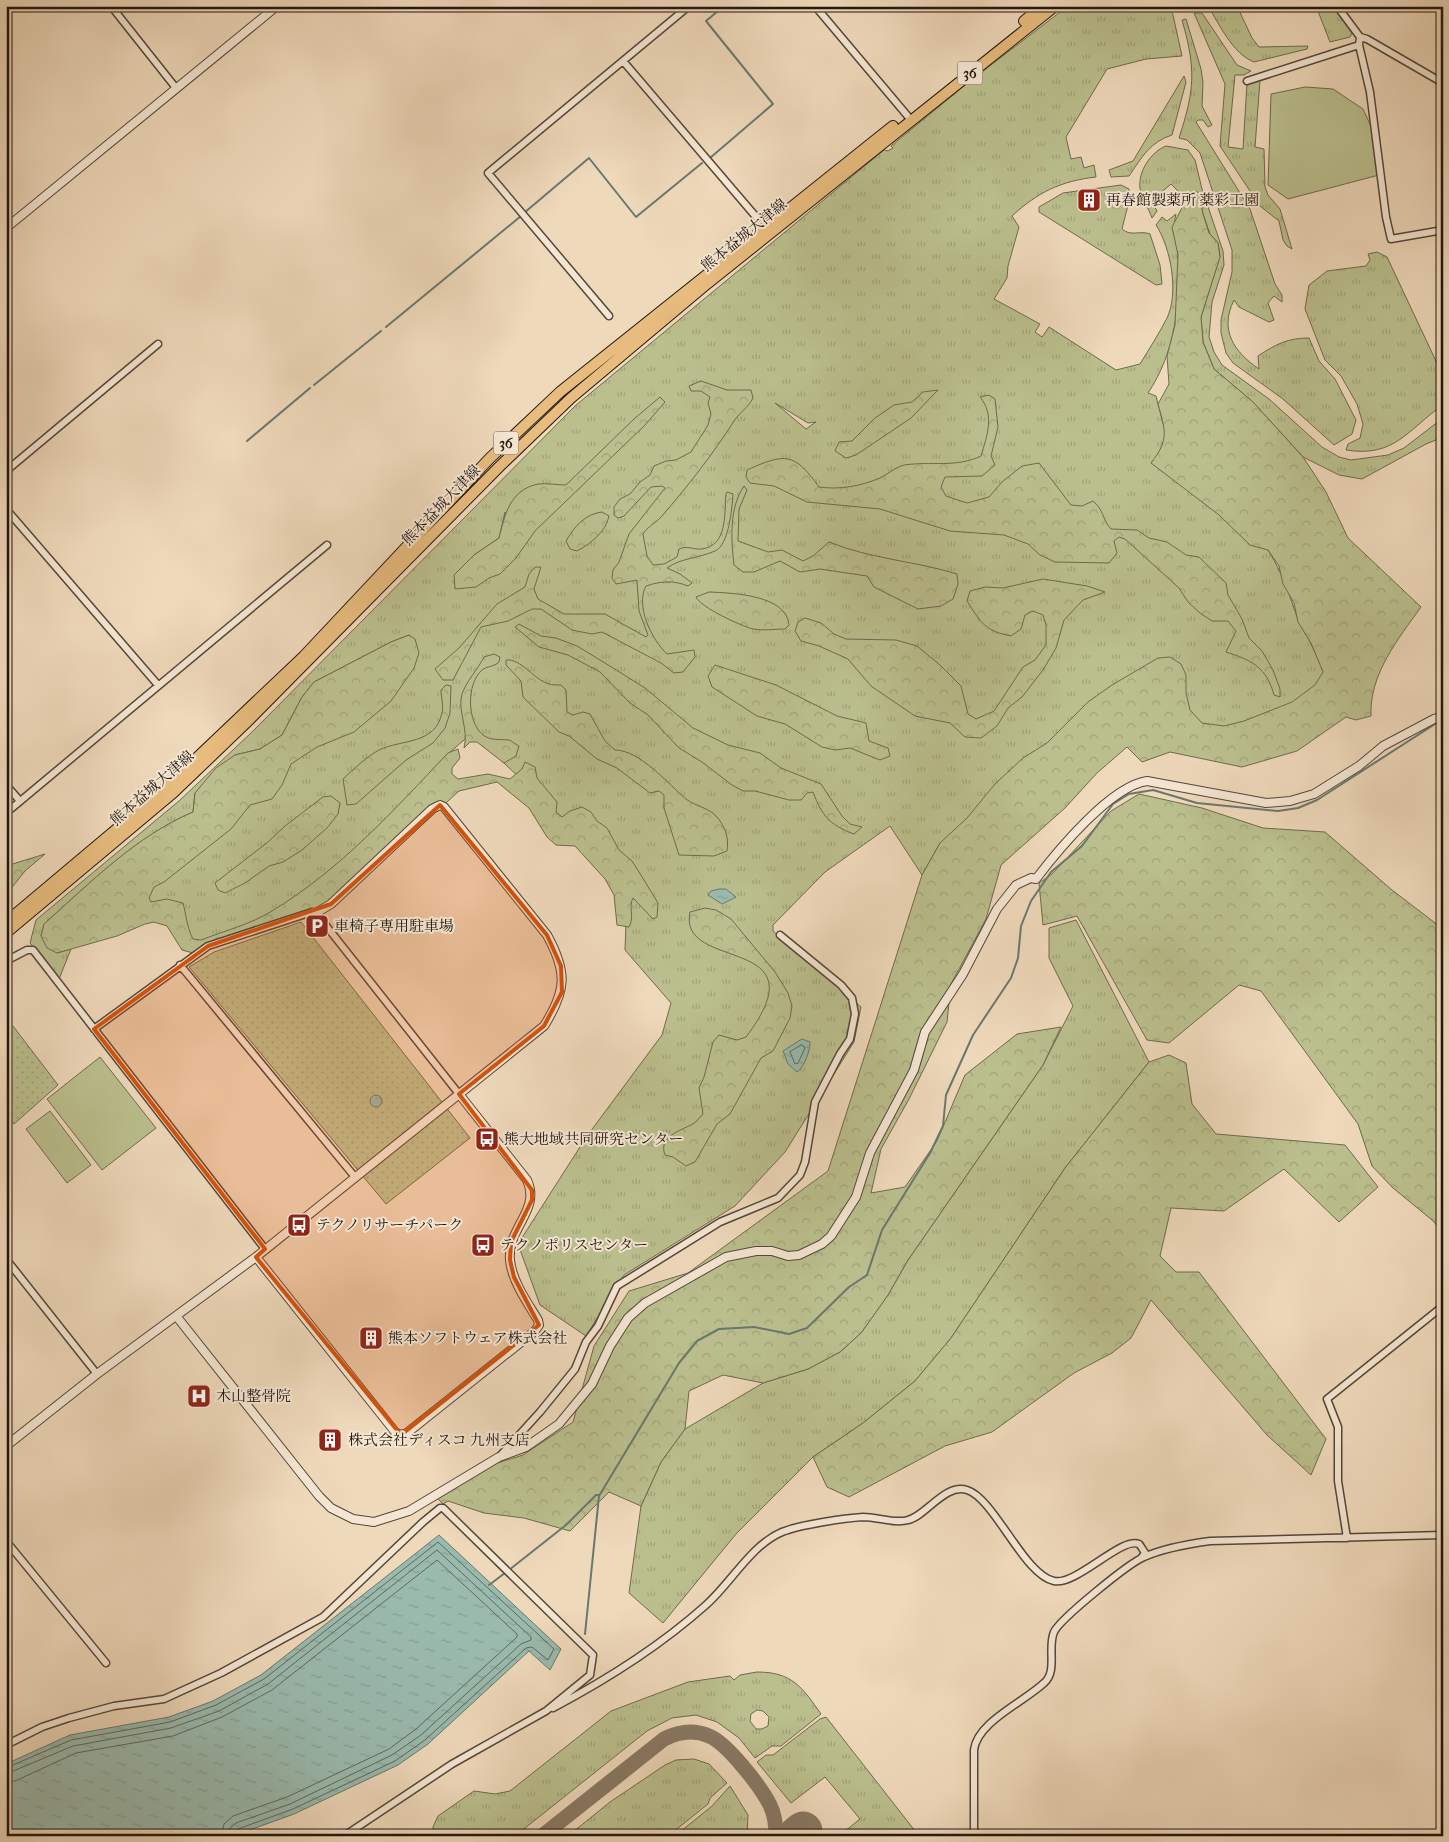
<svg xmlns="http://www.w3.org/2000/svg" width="1449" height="1842" font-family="'IM FELL French Canon','Noto Serif JP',serif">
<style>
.grass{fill:url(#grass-tufts);stroke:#6e6a4e;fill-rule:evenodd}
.forest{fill:url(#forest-crowns);stroke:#6e6a4e}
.park{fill:url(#park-dots);stroke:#6e6a4e}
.garden{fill:#bbbf8e;stroke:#6e6a4e}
.water{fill:url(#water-ripples);stroke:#69786e}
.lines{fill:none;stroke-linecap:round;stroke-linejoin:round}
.shore{stroke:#5d685e;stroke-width:1}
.stream{stroke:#69786e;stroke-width:2}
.taxiway{stroke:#887864;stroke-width:15}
.runway{stroke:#887864;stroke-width:39}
.minor-casing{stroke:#544739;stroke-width:9}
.tertiary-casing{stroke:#544739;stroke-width:10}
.primary-casing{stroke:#20160e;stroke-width:12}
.minor{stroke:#f5e6d3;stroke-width:6}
.tertiary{stroke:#f5e6d3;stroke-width:8}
.primary{stroke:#e8bc7e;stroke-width:10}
.marked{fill:#d4520c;fill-opacity:0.2;stroke:#d4520c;stroke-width:4;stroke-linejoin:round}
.labels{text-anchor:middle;stroke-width:4;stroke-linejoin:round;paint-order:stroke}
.shield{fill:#f5e6d3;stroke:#605449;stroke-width:1}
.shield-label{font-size:14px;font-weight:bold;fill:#20160e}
.poi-label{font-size:15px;fill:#20160e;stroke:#f5e6d3;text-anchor:start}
.street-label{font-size:15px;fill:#20160e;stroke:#f5e6d3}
</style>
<defs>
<pattern id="grass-tufts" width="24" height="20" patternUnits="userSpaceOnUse" patternTransform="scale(1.25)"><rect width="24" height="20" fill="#bbbf8e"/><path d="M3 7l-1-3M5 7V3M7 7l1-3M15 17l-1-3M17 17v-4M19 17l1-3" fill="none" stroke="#a0a379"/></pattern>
<pattern id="forest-crowns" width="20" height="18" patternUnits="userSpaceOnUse" patternTransform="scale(1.25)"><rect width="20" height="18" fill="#bbbf8e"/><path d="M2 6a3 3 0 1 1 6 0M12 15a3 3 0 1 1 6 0" fill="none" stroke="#a0a379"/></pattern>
<pattern id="park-dots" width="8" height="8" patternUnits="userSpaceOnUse" patternTransform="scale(1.25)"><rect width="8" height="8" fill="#bbbf8e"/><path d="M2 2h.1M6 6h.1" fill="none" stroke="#a0a379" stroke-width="1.8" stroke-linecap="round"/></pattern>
<pattern id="water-ripples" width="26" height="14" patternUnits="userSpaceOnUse" patternTransform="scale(1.25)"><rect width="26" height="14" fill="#9abaae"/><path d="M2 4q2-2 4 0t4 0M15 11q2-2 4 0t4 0" fill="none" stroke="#849f94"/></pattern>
</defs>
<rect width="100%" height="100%" fill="#efd9bb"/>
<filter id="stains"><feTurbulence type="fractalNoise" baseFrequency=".004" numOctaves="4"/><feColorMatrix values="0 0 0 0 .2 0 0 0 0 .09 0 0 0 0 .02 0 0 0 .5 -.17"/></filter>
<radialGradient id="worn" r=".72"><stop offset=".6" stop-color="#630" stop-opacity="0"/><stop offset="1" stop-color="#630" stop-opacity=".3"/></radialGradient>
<path class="grass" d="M1068,6h103l11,50 -36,3 -39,10 -41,68 5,22 10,-2 3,11 10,-3 2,12c-35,4 -58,15 -84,39l7,11 -11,39 -1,12 -13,21 46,25 -5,8 7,5 7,-10 67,43 24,-6c9,-15 19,-30 27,-46 12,-25 4,-70 -11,-93l6,-8 5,4 9,-7c-4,15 1,26 2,42 3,47 -3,97 -30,137l8,3 10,39 -7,18 109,97c14,22 22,46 30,70 3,9 10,16 13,24 8,16 15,33 22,50l-131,52 -39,-72 -223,169 -18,32 -32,-49 -65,46 -52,53v6l88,76 -7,35 -69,110 -50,54 -111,69 -38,61 -46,-31 -22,-61 69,-108 75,-101 9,-32 -46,-53 2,-54 -5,-22 -150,-141 -24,21 -134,145 -123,48 -9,-16 -44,-24 2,-24 269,-248 -18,7 -77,40 -12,15 -20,38 -22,14 -25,6 -40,38 -2,19c-56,24 -103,71 -149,112l-3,12 16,17 14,-4 -12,30 -29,-36 6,-23 143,-119 73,-69 323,-326 309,-256 4,1 5,-3 -2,-2 79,-65zM775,403l33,20 8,-1 -10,7zM505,512l-1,29 -30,14 25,-17z
M1208,6h29l15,32 7,9 49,-1 -1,3 -53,13c-21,-8 -35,-38 -46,-56z
M1316,6h17l19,27 -2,4 -20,5z
M1194,13h8l35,52 14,6 -7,4h-9l-7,72 15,2 4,-66 13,-3 -5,67 9,2 1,38 3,8 12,14 12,40 -5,-3 -4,-6 -4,-19 -19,-15 -40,-60 5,-62z
M1186,19l15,50 2,13 -1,24 10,19 -4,2 -5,-7h-5l-2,2 54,87 25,75 7,11v7l-8,-6 -6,7 6,17 -5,2 -30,-15 -5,-7c-15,30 0,52 25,69l-1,-13c18,-12 30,-18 51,-18l10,23 16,18 21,41 -4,14 -18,11 -51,-46 -50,-36 -7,-10 -5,-20v-13l11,-48v-22l-32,-97 -13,-13 -8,-2c16,-49 17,-69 3,-118z
M1184,76l2,6 -14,53c-22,7 -30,22 -43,41l-18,1 -2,-7 24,-9z
M1166,146l22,4 7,10 7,29 21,62 1,14 -12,37 -3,35 5,15 8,13 47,34 53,48 17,10 12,3 37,-5 16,-7 39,-30v19l-17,7 -64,35 -23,-4 -36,-18 -50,-55 -39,-33 -11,-27 -2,-25 19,-61 -2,-13 -8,-9 -7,-20 -4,-21 -4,-2 -13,4 -11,-11 -20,17 6,10 -5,7c-3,-9 -11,-21 -12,-30 -2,-17 11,-36 26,-42z
M1121,185l8,4 1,8 -8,32c9,8 18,1 28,5l10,31 2,19 -6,1 -117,-73v-5l24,-14z
M1377,252l10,5 56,119v29c-35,24 -48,53 -97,45l2,-6 12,-6 3,-14 -6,-20 -16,-28 -16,-16 -20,-51 4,-24 18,-14 39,-5 4,-6 -2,-6z
M1076,920l73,142 -84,106 -114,170 -36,43 -52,42 -50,34 -77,77 -73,89 -34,-30 12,-87 20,-44 24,-33 78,-46 45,-14 32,-17 21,-19 27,-38 20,-35 135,-195 30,-59 -24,-48v-30z
M757,1672c35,0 45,15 64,42l-40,32h-9l-17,12 -16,-20 -22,-16 -21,-7 -24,3 -25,13 -132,105h-80l-2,-9 5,-11 36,-25 21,3 15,-3 101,-80 77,-29 42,-6 4,4 6,-5zM757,1710l6,1 6,6 -1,9 -6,3h-6l-6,-8 1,-7z
M826,1717l93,119h-80l21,-17 -35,-42 -34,26 -34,-41 9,-7h7l47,-36z
M694,1759l15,5 18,19 -17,15 -2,6 -40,32h-100l42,-34 55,-37 11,-5z
M730,1786l18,29 -1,21h-72l37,-30z"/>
<path class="forest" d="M1195,191l4,2 4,21 6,19 9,10 2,14 -19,60 2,25 11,27 39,33 50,55 23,35 22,46 73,69c-23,32 -52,68 -50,109l-15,4 -10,-3 -49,34 -55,16 -72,-15 -28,10 -15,-15 -30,26 -32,35 -64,57 -15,54 -35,65 -4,38 -38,77 -28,50 -10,44 34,-6 32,-46 28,-66 52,-41 44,-7 -18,38 -135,195 -20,35 -27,38 -21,19 -32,17 -45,14 -40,-8 -34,16 -4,38 -24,33 -20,44 -32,-14 -39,39 -46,-13 -40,-5 -36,-12 -5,3 -7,-7 58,-33 29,-9 50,-33 21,-76 35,-55 59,-18 140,-102 94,-296 18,-32 27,-25 28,-34 28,-26 24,-15 41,-41 24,-17 46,-27 12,-1 11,7 5,11v18l4,17 12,13 22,3 20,-5 48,-19 23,-17 8,-13 -12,-29 -13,-21 -4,-19 -11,-19 -4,-18 -11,-16 -18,-5 -31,-30 -68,-52c19,-24 14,-33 7,-59l11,-20 -2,-28 8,-31 3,-70 -6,-28 16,-31z
M701,381l26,9h24l2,8c-5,10 -13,14 -19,23 -21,33 -46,65 -72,95 -6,7 -15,11 -19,18l4,22 6,9 11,-1 13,-7 2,-8c9,-4 14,1 23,0 26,-4 22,-35 24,-55l1,-2 6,2c-1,14 -4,51 -18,57 -16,7 -34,7 -48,17l13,6 12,9 -4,3c-15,-6 -27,-5 -42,0 -11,20 6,54 21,68l27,-4 1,7 -12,15 -9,1 -13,-10 -59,-31 -10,2 -20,-4 -31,-21h-9l-24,12 -27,6 -28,53h-10l-8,-11 24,-21 38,-44 28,-17 4,-13 6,-7h6l-7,22 4,10 26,15h41l41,23 2,-2 -9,-24 -2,-31 -21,4 -4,-6 1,-8 6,-8 10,-28 36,-46 -3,-2 -11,1 -27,29 -6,2 -4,-3v-8l6,-8 10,-5 10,-12 10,-7 4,-9 12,-5 10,-1 15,-8 17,-27 3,-11 -3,-11 2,-6 -9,-6h-10l-2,-5z
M938,390l-27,28 -55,37 -10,3 -11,-7 4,-9 13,-1 23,-23 19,-13 18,-3 11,-10z
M989,395l6,4 3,28 -7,29 4,9 -13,11 -37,1 -4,10 5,9 21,7 22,-6 13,-15 20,-16 17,-3 32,42 11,1 11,-5c11,9 9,18 18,28l26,1 12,8 18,4 19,13 13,2 27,26 2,12 14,24 7,19 13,13 11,19 7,19v8l-6,-2c-7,-27 -22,-35 -48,-43l10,-21 -8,-10h-16l-12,-8 -12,-11 -9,-14 -54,-49 -6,-2 -5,4 3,12 -8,10 -54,-1 -15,-7 -12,-11 -24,-9 -54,-4 -70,-22 -73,-7 -33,-16 -24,-3 -4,-6 1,-7c38,-17 47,-18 72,17 21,3 42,-1 61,-9 8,-4 16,-11 24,-13 27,-4 52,3 77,-9 6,-20 14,-41 -1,-59z
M660,397l5,5 -20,23 -110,106 -19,27 -16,16 -11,4 -13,9 -21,2 -1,-14 20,-20 25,-17c6,-24 11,-48 39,-54 9,-1 20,1 28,1l68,-66z
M744,486l3,4 -8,19 -1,32 30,11 14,-2 21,11 10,-5 16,-14c42,17 86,19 128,32l1,10 -5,15 -12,7 -23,3 -44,-22 -7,-11 -47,-7 -20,3 -20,-11 -26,11h-11l-9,-7c-3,-26 -5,-57 10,-79z
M602,512l7,4c-3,16 -19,28 -32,35l-7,-2 -4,-8c8,-14 19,-27 36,-29z
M1043,579l44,7 18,6 -22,8 -19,20 -8,28 -13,22 -21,27 -14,11 -11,18 -16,12 -16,-1 -15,-14 -35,-7 -44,-30 -23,-27 -29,-13 -18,-5 -6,-10 3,-9 7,-4 16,5 13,11 12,5 50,1 21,6 23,19 21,21 7,28 8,5 18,-8 29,-44 12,-7 11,-15v-20l-3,-10 -10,-4 -8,4 -4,14 -10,7c-26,-5 -30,-13 -44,-35l3,-10 15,-4 18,1z
M709,592c24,1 78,3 80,33l-4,4c-10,0 -22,2 -32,0 -12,-3 -53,-22 -57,-32z
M519,624l22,12 15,2 21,8 28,17 40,25 48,40 35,17 32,8 21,15 40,16 21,32 8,8 12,3 -8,7c-24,-9 -32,-18 -41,-42l-6,1 -6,7h-12l-34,-9h-12l-11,-6 -30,-23 -23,-14 -31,-33 -18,-12 -30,-31 -32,-17 -29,-8 -24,-20z
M409,635l6,4 4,14 -5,15 -23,33 -37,31 -37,15 -26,17 -9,21 -10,14 -22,6 -19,24 -67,53 -10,5 -5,11 2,4 16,-3 16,4c3,11 4,25 10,36l8,1c23,-9 50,-16 71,-29 69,-42 121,-100 176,-158l10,-4 2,9 -8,10v6l6,5 30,-5 22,5 12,-10 3,-7 10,5 2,11 20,24 -1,10 6,5 8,-6 12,-4 9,5 6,9 10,7 12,22 13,11 7,11 19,31 -1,14 -4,2 -20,-21c-5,9 2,18 -4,29l-12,-2 -3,-30 -9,-16 -30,-33 -19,-1 -9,-8 -18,-29 -32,-26 -38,9 -131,120 -135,42 -11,-3 -15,-24 -13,-4 -9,2 -28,12 -60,17 -10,-5 -6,-12 3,-12c46,-41 92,-88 149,-112l2,-19 21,-25 19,-13 25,-6 22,-14 20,-38 12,-15 77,-40z
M494,654l6,3 -1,5c-5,5 -12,4 -17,8 -16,14 -15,52 1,65 8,6 17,4 26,5 3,1 7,5 10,6l-3,10 -12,7 -27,-21h-7l-6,6c5,-20 -7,-37 -2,-54 4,-12 16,-25 22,-37z
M506,660c15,-2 28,20 43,24 3,1 8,1 12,1l5,5 1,22 6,3 10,-3 7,2 15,27 10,9c25,0 53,34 71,49 9,7 23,9 30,17 10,11 13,23 11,35l-13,5 -35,-1 -15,-47v-13l-5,-4 -9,2 -33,-25 -20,-9 -28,-23 -10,-4 -36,-35 -2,-16 -15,-16z
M715,665l61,20 61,31 29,7 3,18 19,7 2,8 -10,4 -30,-12 -15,2 -13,-3 -37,-23 -28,-8 -45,-29 -4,-11z
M446,685l5,1 -1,27 -5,15 -12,15 -27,17 -50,44 -9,1 -4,-26c11,-10 23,-22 36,-29 23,-11 56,-5 63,-37 2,-6 -1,-16 -1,-23z
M1139,794l63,14 61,20 62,4 67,58 51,39v303l-11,-12 -39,-32 -21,-22 -14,-42 -97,-133 -22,-6 -70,58 -22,-3 -70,-124 -34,9 -4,-42 13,-9 59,-63z
M331,796l9,7 -2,11 -11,14 -25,22 -19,12 -14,4 -24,17 -20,10 -7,-3 -3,-7 53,-41 17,-16 38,-29z
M45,854l-20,17 -19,24v-29z
M705,908l11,2 15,9 44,53 13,21 4,13 -2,12 -17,33 -12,7 -31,56 -13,10 -22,38 -9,4 -13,-9 -8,-2c-7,-18 14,-24 26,-30 5,-2 8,-7 12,-11l-4,-26 5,-11 9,-35 6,-7 18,5 9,-3c79,-104 -69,-64 -56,-125z
M1169,1055l17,8 6,41 24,30 129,11 33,42 -39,35 -55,-53 -60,42 -53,-3 -11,48 16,16h23l127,167 -15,36 -44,-40 -116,-135 -20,38 -19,15 -38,20 -82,59 -47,14 -96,51 -22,-10 -14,-30 50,-34 52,-42 36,-43 114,-170 84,-106z"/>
<path class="park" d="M301,922l169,216 -84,66 -197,-237 25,-15z
M13,1026l45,59 -44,39 -8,-11v-82z"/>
<path class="garden" d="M1305,87l28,2 30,20 8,17 8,49 -91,24 -20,-14 3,-91z
M100,1057l56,71 -54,42 -55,-71z
M50,1111l41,54 -24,18 -41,-54z"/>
<path class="water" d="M719,889h7l10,8 -14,7 -14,-9 3,-4z
M802,1039l8,3c0,9 -6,26 -13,30l-9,-8 -5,-13z
M370 1101a6 6 0 1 1 12 0a6 6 0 1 1-12 0Z
M439,1535l122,114 -11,21 -21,-19 -101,93 -30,21 -104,49 -61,22h-227v-72l64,-29 99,-18 44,-16 48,-26z"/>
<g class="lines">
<path class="shore" d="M802,1045l3,3 -7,15 -3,1 -5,-12z
M6,1768l65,-28 99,-18 46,-17 48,-26 174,-137 116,107 -6,11 -16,-13 -6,1 -101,92 -30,21 -102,48 -55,20 -3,7
M6,1774l67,-28 98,-18 48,-17 49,-27 169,-134 94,87v3l-10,4 -100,91 -29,20 -102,49 -54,19 -6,5 -1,8
M6,1782l9,-1 61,-28 97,-17 49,-19 50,-27 165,-130 80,74v3l-101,92 -27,20 -102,48 -54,19 -9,8 -3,12"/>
<path class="stream" d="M710,158l63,-54 -67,-83 18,-15
M524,213l65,-55 47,59 66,-54
M386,327l135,-111
M314,385l67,-54
M247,441l63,-53
M509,1570l57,-45 30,-30h2
M489,1585l16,-12
M585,1634l14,-138 80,-133 18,-22 22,-12 35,-2 35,7 18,-6 42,-41 18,-12 15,-45 48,-77 13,-27 3,-31 27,-60 38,-57 7,-20 3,-32 10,-25 20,-29 31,-26 31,-42 16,-10 24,-4 44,13 81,8 20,-3 19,-8 118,-76 8,-1"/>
<path class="taxiway" d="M542,1836l122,-97c14,-7 29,-10 45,-3 18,7 52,51 61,69 5,10 6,20 6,31"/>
<path class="runway" d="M797,1836l6,-5"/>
<g class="minor-casing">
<path id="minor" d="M111,6l65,82
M815,6l96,114
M1337,6l23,31 7,2 76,44
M1360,37l-1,8 11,47 16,125 5,22 52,-9
M623,61l134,157
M1247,81l112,-36
M609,316l-121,-143 201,-167
M6,471l152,-127
M6,509l152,176
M6,785l14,16
M6,813l321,-268
M6,961l21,-11h6l232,299
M180,965l175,212
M94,1029l114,-83 104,-34 4,1 143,181
M6,1259l91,115
M500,1456l40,-44 35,-43 11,-27 12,-16 19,-40 103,-64 58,-24 22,-23 5,-13 10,-60 25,-48 10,-15 5,-25 -3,-16 -11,-13 -61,-50
M1347,1538l-9,-57v-54l-11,-28 116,-93
M6,1541l100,122
M553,1708c55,-29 107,-62 153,-103 25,-22 45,-60 76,-73 17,-7 63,-14 81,-15 15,0 32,7 45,3 18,-4 37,-37 59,-30 27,8 57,85 87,91 22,5 68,-45 85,-37 2,2 4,6 6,9l-3,4
M6,1745l36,-18 27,-9 45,-12 50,-7 57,-26 102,-56 100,-95 17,-14h3l150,147 -3,20 -44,36 -94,53 -108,72
M974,1836v-86c3,-28 50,-48 70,-67 14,-12 3,-35 10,-51 6,-13 75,-69 90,-75 20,-9 44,-13 66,-16l233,-6"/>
</g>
<g class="tertiary-casing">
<path id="tertiary" d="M6,228l271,-222
M256,1257l140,176 5,2 6,-2 128,-102 4,-6 -1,-5c-11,-18 -26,-39 -28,-60 -3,-32 31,-50 17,-80l-68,-86
M177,1317l142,179 12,12 22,11 21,3 35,-11 90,-54 27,-10 33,-23 33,-40 18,-38 18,-28 17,-15 81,-46 30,-6h16l16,5 11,-1 23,-11 9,-8 25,-39 14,-44 44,-83 11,-38 38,-58 34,-65 19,-24 15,-7 5,1c22,-29 75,-93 111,-98l119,22 24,-2 24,-7 45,-28 24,-20 51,-27 9,-2
M6,1446l91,-72 159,-117 288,-231c22,-35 24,-53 3,-91l-103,-128 -4,-2 -8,4 -101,95 -15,9"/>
</g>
<g class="primary-casing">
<path id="primary" d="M1024,21l18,-15
M6,922l157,-132 141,-134 186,-198 70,-66 333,-266
M6,933l167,-140 73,-70 254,-257 71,-68 137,-115 347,-277"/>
</g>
<use href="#minor" class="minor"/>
<use href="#tertiary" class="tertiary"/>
<use href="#primary" class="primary"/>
</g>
<path class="marked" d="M440,805l107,130 14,31 1,26 -18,34 -85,68 73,96v10l-21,42 -1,18 4,17 25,48 -138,110 -142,-174 -3,-4 9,-8 -171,-220 114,-83 123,-42z"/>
<defs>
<g id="building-square" transform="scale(1.25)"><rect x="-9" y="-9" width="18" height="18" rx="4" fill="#8f2418" stroke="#f5e6d3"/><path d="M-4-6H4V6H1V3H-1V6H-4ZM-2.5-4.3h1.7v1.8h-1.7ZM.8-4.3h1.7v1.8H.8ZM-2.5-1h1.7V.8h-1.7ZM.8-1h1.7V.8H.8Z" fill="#fff"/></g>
<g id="parking-square" transform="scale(1.25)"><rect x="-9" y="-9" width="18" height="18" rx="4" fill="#8f2418" stroke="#f5e6d3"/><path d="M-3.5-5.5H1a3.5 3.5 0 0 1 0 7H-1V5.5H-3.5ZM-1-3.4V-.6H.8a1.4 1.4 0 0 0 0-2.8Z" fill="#fff"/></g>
<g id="bus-square" transform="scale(1.25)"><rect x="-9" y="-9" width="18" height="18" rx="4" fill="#8f2418" stroke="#f5e6d3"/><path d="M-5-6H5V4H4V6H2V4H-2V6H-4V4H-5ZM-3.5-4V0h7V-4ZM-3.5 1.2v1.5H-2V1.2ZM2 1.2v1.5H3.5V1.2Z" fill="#fff"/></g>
<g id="hospital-square" transform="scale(1.25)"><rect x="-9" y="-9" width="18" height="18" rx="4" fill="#8f2418" stroke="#f5e6d3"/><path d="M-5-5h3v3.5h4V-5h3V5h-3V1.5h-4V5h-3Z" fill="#fff"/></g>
</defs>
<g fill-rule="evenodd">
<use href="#building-square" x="1089" y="200"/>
<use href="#parking-square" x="317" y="926"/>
<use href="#bus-square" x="487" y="1139"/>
<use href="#bus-square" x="299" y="1225"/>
<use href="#bus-square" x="483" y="1245"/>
<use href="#building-square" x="371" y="1338"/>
<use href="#hospital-square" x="199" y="1396"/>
<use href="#building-square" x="330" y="1440"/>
</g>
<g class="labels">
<g class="shield">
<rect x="957.5" y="61.5" width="25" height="23" rx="4"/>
<rect x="493.5" y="431.5" width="25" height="23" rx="4"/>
</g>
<g class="shield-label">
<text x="970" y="78">36</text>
<text x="506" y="448">36</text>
</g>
<g class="poi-label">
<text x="1106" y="205">再春館製薬所 薬彩工園</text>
<text x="334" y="931">車椅子専用駐車場</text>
<text x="504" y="1144">熊大地域共同研究センター</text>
<text x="316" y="1230">テクノリサーチパーク</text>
<text x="500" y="1250">テクノポリスセンター</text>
<text x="388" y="1343">熊本ソフトウェア株式会社</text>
<text x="216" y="1401">木山整骨院</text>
<text x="348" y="1445">株式会社ディスコ 九州支店</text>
</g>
<g class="street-label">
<text transform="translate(744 235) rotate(-39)" y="5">熊本益城大津線</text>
<text transform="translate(441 505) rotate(-46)" y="5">熊本益城大津線</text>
<text transform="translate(152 788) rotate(-41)" y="5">熊本益城大津線</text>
</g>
</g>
<rect width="1449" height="1842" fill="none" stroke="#efd9bb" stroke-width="25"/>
<rect x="8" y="8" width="1434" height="1827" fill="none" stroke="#20160e" stroke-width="2.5"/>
<rect x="12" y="12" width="1424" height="1817" fill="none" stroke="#20160e"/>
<rect width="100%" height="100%" filter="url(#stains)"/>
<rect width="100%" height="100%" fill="url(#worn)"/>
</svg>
